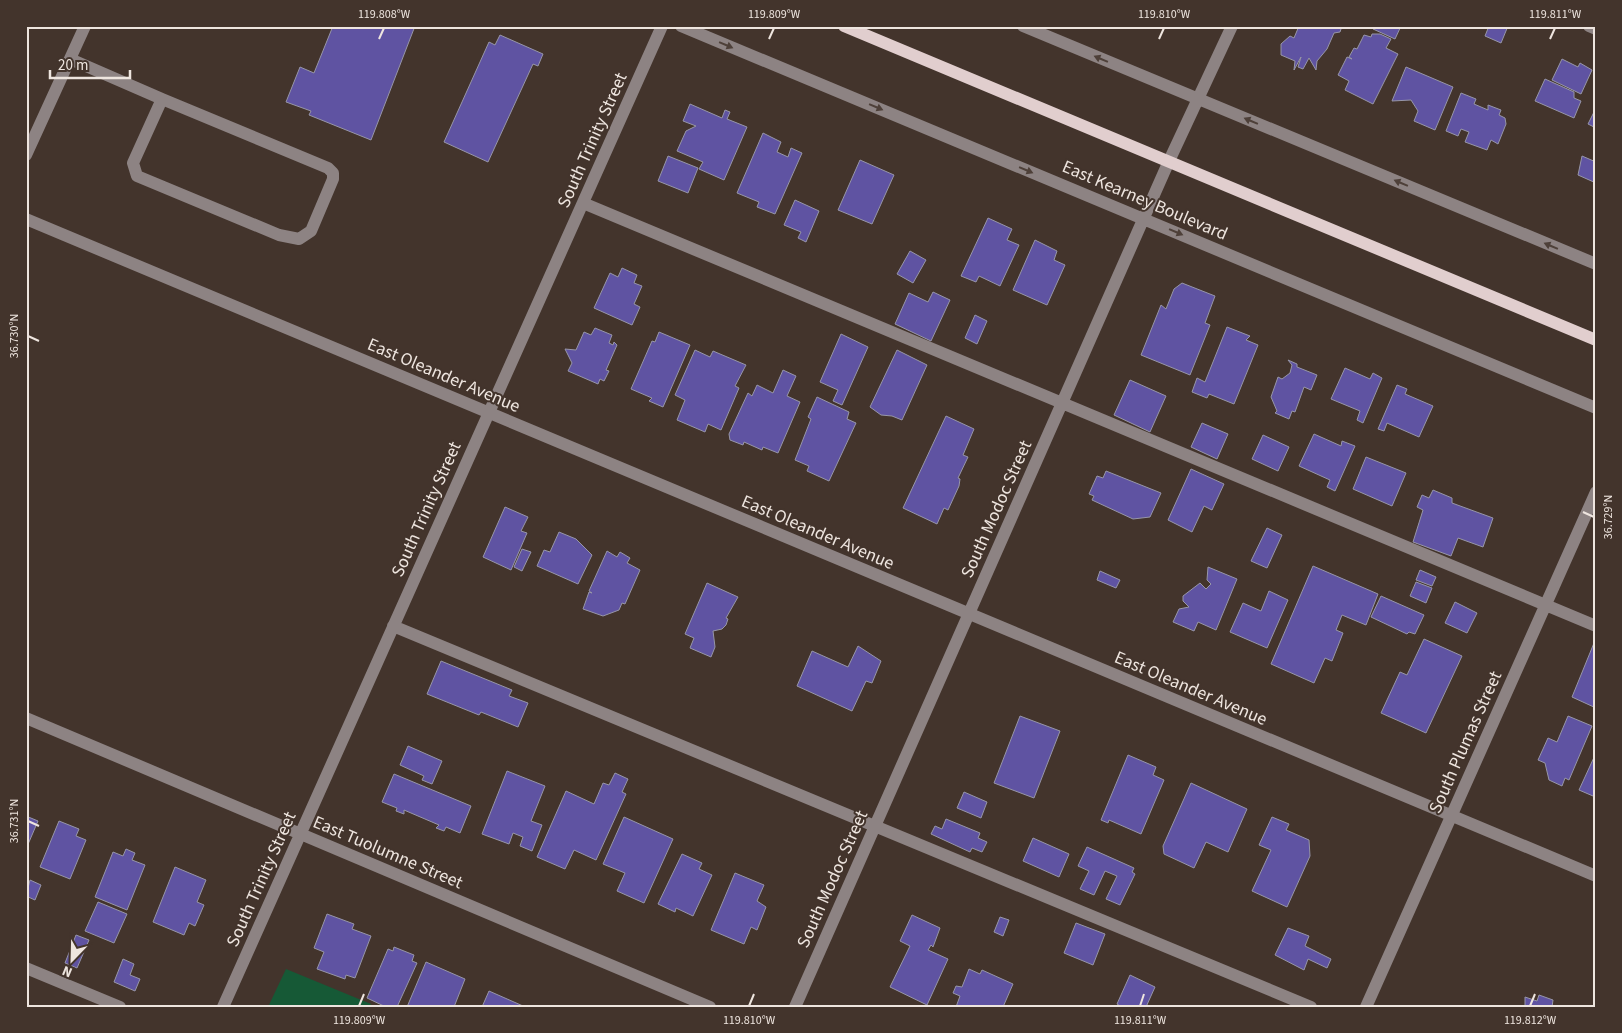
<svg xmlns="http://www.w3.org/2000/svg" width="1622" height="1033" font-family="'Source Sans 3',sans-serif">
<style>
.green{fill:#165936}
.building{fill:#5f53a2;stroke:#9796a8}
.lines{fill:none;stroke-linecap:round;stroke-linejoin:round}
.minor{stroke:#8d8383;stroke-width:12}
.major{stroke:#e1cece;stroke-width:12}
.oneway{fill:#4e4039}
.ticks{fill:none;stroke:#eee5df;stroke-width:2}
.labels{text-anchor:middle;stroke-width:4;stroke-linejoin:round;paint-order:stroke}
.street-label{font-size:18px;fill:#eee5df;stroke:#43342c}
.neatline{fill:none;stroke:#eee5df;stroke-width:2}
.ticks-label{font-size:12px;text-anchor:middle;fill:#eee5df}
</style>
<rect width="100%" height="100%" fill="#43342c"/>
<path class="green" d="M286,969l85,35 -1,3h-102z"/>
<path class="building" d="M333,26h82l-44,114 -62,-25 2,-4 -25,-9 14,-35 14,6z
M1299,26h43l-2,6 -6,1 -7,16 -10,12 -1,9 -7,-12 -6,11 -5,-2 3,-10 -7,13 1,-9 -14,-6v-11l9,-8 4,2z
M1374,26h27l-6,13 -22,-10z
M1489,26h19l-7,17 -16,-7z
M1372,34h8l11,5 -5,9 12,6 -25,50 -28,-14 4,-9 -11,-6 9,-18 5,2 -3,-2 5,-9 3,1 7,-14 7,2z
M500,35l43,19 -5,12 -5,-2 -45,98 -44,-20 45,-100 6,3z
M1562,59l16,8 2,-4 12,7 -11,24 -29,-14z
M1406,67l47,20 -18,43 -21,-9 4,-10 -7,-11 -19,1z
M1545,79l29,13v6l7,3 -7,17 -39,-17z
M1461,93l15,6 -2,5 14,6v-5l13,5 -2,5 6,3 1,6 -8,20 -7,-4 -4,10 -22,-8 4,-10 -8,-3 -3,7 -12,-5z
M690,104l32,14 3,-8 5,2 -3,7 20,8 -23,53 -25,-11 4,-7 -26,-11 9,-20 10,-5 -13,-5z
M1596,108v20l-8,-4z
M763,133l18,9 -4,10 11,5 3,-9 11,5 -27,61 -18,-7 2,-5 -22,-9z
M668,156l30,12 -10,25 -30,-12z
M1582,156l14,6v21l-18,-8z
M860,160l34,15 -22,49 -34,-14z
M795,200l24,11 -13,31 -8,-4 3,-6 -17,-7z
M988,218l24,11 -5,11 12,5 -19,41 -21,-10 -3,6 -15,-6z
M1035,240l22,11 -3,9 11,5 -18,40 -34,-15z
M910,251l16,9 -13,23 -16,-9z
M622,268l15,7 -3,8 8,3 -8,18 6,3 -8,18 -38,-17 16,-35 8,4z
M1182,283l33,13 -10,27 5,2 -20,50 -49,-20 20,-50 5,4 8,-20z
M933,292l17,8 -19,41 -36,-17 14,-31 19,9z
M975,315l12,6 -10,23 -12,-6z
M1227,327l23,9 -4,4 12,5 -24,59 -25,-10 -2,4 -15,-6 5,-14 8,4z
M595,328l17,7 -3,8 4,2 1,-3 3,3 -11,25 3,1 -5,10 -4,-2 -2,5 -30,-13 4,-8 -7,-14 11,1 8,-18 7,3z
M659,332l31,13 -27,62 -14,-6 3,-3 -21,-9 21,-48 3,1z
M841,334l27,13 -26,58 -9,-4 5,-11 -18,-8z
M695,350l15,7 3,-6 33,14 -11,21 4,2 -18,42 -13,-6 -3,8 -28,-12 8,-20 -10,-5z
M897,350l30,15 -25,55 -10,-4 -11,-1 -11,-8z
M1288,360l9,4v3l20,8 -6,15 -7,-3 -9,25 -3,-1 -3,8 -14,-6 2,-2 -6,-14 7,-20 4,2 8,-6 2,-8z
M1345,368l25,11 3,-6 9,5 -19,45 -6,-3 3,-9 -29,-12z
M783,370l13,6 -9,20 13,6 -22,51 -15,-6 -1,3 -18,-8 -1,3 -13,-5 -1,-6 19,-41 4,3 5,-11 16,8z
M1130,380l36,16 -16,36 -36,-17z
M1397,385l10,4 -2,5 28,12 -14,31 -32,-14 -3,8 -6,-2z
M817,397l32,15 -2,7 9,4 -27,58 -22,-10 2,-5 -14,-6 16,-41 -3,-2z
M946,416l28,13 -11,26 5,2 -10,21 2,1 -1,7 -11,24 -4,-2 -7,16 -34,-16z
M1202,423l26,11 -11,25 -26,-12z
M1314,434l27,12 1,-5 13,5 -20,45 -8,-4 3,-7 -31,-14z
M1263,435l26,12 -11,24 -26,-12z
M1366,457l40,16 -14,33 -39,-17z
M1191,469l33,15 -12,26 -8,-4 -12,26 -24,-12z
M1106,471l55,22 -11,24 -17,2 -41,-19 2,-4 -5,-2 8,-18 6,2z
M1433,490l19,8v5l41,15 -10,29 -25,-9 -7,18 -38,-14 10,-32 -6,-3 5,-12 7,3z
M505,507l23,10 -7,14 6,2 -16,37 -28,-13z
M1267,528l15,7 -15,33 -16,-7z
M559,532l17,7 16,16 -14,29 -41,-18 7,-16 6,2z
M522,549l9,3 -9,19 -8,-4z
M607,551l10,6 3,-5 10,6 -3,5 13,7 -15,34 -3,-1 -3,7 -16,6 -20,-7 6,-17 3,1 -3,-2z
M1313,566l65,28 -12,31 -24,-10 -6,15 7,3 -11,28 -7,-3 -11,25 -43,-19z
M1208,567l29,12 -21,51 -18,-8 -4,9 -21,-9 6,-13 10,-2 -6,-6v-5l17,-13 6,6 5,-5 -4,-4z
M1420,570l16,7 -4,9 -16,-6z
M1100,571l20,9 -4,8 -19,-8z
M1416,582l16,6 -6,15 -16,-7z
M707,583l31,14 -12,21 2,1 -2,6 -4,4 -9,2 2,16 -4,10 -21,-9 4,-10 -9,-4z
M1269,591l19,9 -21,48 -37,-16 13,-29 18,8z
M1381,596l43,19 -9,19 -6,-2 -2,2 -36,-17z
M1455,602l22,11 -10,20 -22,-10z
M1424,639l38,17 -36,77 -45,-20 19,-41 7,3z
M1594,643l2,1v64l-24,-11z
M858,646l23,15 -9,22 -6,-2 -14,30 -55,-25 15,-35 36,16z
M441,661l71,29 -3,6 19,7 -10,24 -37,-15 -2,3 -52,-21z
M1020,716l40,15 -26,67 -40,-15z
M1568,716l24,10 -23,54 -4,-2 -3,8 -13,-6 -4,-17 -7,-3 10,-22 9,4z
M408,746l34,15 -10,23 -10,-4 2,-4 -24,-11z
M1596,753v39l-3,4 -14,-6z
M1128,755l28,12 -3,8 11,5 -23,54 -32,-14 -1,3 -7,-3z
M507,771l38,15 -14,35 11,4 -10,26 -12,-5 3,-9 -10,-4 -4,11 -27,-10z
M615,773l13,6 -6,13 4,2 -30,66 -22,-10 -9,19 -28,-12 29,-66 28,13 9,-21 6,2z
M394,774l77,32 -11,27 -14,-6 -2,4 -8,-3 3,-3 -35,-15v4l-8,-3 1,-3 -15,-6z
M1191,783l56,26 -19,43 -22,-10 -12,26 -30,-14 -1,-8z
M964,792l23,10 -6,16 -24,-10z
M26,816l12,5 -12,28z
M624,817l49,22 -29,64 -27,-12 8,-18 -22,-9z
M1272,817l17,7 -3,6 23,10 1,16 -23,51 -35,-16 19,-41 -12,-5z
M946,819l34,14 -2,5 9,4 -5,10 -10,-4 -2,4 -39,-18 4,-8 7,3z
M59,821l20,8 -3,7 10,4 -16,39 -30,-12z
M1033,838l36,16 -10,23 -36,-16z
M1087,847l47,21 -2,4 3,2 -15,31 -14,-6 11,-23 -12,-5 -11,24 -14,-6 9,-18 -11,-5z
M126,849l9,4 -3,7 13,5 -18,45 -32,-13 18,-45 10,4z
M682,854l20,9 -3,6 13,6 -19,41 -17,-8 -1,4 -17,-8z
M175,867l31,13 -9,22 7,3 -9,21 -6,-3 -5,12 -31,-13z
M735,873l29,12 -7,16 9,6 -9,23 -6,-3 -7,17 -33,-14z
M30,880l11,5 -6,15 -9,-4z
M98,902l29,12 -13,29 -29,-12z
M327,914l27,10 -2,5 19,7 -16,42 -9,-3 -1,4 -28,-10 7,-17 -10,-4z
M912,915l28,13 -7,19 -2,-2 -3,5 20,9 -21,46 -37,-18 20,-41 -10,-5z
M1000,917l9,3 -6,16 -9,-4z
M1076,923l29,11 -12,31 -29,-12z
M1288,928l21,8 -4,10 26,13 -4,9 -19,-9 -4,11 -29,-15z
M76,935l13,5 -12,28 -12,-5z
M394,947l20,8 -2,6 5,2 -20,44h-11l-19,-9 21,-49 5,2z
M123,959l11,5 -4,11 10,4 -5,12 -21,-9z
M426,962l39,17 -11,28h-47z
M969,969l11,5 2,-4 31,14 -10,23h-47l4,-11 -7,-3 3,-7 6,1z
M1130,975l25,12 -9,20h-24l-5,-3z
M489,991l34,15v1h-41z
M1539,995l14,5 -1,7h-27v-10l12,4z"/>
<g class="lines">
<path class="minor" d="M681,26l915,382
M1023,26l573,238
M1589,26l7,3
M70,59l92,40 -29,64 4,13 142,59 20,4 12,-8 22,-52v-6l-5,-5 -166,-69
M26,155l59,-129
M583,203l1013,423
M26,219l1570,657
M393,626l918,381
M26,718l684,289
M26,968l94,39
M223,1007l439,-981
M795,1007l374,-846 63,-135
M1366,1007l230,-515"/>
<path class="major" d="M844,26l752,314"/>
</g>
<defs><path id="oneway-solid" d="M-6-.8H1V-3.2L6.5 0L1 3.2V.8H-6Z" transform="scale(1.25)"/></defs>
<g class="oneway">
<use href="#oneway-solid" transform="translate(726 45) rotate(23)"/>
<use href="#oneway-solid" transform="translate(1101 59) rotate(-157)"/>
<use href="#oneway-solid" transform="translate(876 107) rotate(23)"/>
<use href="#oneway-solid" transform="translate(1251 121) rotate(-157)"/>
<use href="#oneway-solid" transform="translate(1026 170) rotate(23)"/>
<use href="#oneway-solid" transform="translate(1401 183) rotate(-157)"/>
<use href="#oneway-solid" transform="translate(1176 232) rotate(23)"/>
<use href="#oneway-solid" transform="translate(1551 246) rotate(-157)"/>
</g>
<path class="ticks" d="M379,39l5,-11M769,39l5,-11M1159,39l5,-11M1550,39l5,-11M28,336l11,5M1583,512l11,5M28,821l11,5M359,1006l5,-12M749,1006l5,-12M1140,1006l4,-12M1530,1006l5,-12"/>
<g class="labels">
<g class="street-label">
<text transform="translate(592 140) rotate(-66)" y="6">South Trinity Street</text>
<text transform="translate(1145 200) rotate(23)" y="6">East Kearney Boulevard</text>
<text transform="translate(444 375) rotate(23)" y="6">East Oleander Avenue</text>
<text transform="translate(426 509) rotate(-66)" y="6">South Trinity Street</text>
<text transform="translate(996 509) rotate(-66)" y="6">South Modoc Street</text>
<text transform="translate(818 532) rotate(23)" y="6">East Oleander Avenue</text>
<text transform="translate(1191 688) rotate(23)" y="6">East Oleander Avenue</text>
<text transform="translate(1465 742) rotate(-66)" y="6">South Plumas Street</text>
<text transform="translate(388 852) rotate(23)" y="6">East Tuolumne Street</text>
<text transform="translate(261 879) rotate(-66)" y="6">South Trinity Street</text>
<text transform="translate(832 879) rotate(-66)" y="6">South Modoc Street</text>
</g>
</g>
<rect width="1622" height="1033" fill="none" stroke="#43342c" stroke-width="55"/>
<g transform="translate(72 960) rotate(203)" stroke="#43342c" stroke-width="4" paint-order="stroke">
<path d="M0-4L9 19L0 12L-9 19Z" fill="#eee5df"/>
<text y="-8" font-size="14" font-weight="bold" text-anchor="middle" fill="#eee5df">N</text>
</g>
<path d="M50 70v8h80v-8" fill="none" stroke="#eee5df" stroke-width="2.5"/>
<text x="58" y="70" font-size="15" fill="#eee5df" stroke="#43342c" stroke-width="4" paint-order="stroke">20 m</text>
<rect x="28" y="28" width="1566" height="978" class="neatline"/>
<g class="ticks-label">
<text x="384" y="18">119.808°W</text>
<text x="774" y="18">119.809°W</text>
<text x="1164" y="18">119.810°W</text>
<text x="1555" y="18">119.811°W</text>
<text transform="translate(14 336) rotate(-90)" y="4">36.730°N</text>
<text transform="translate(1608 517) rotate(-90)" y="4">36.729°N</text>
<text transform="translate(14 821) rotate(-90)" y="4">36.731°N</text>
<text x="359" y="1024">119.809°W</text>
<text x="749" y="1024">119.810°W</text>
<text x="1140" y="1024">119.811°W</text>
<text x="1530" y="1024">119.812°W</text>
</g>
</svg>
